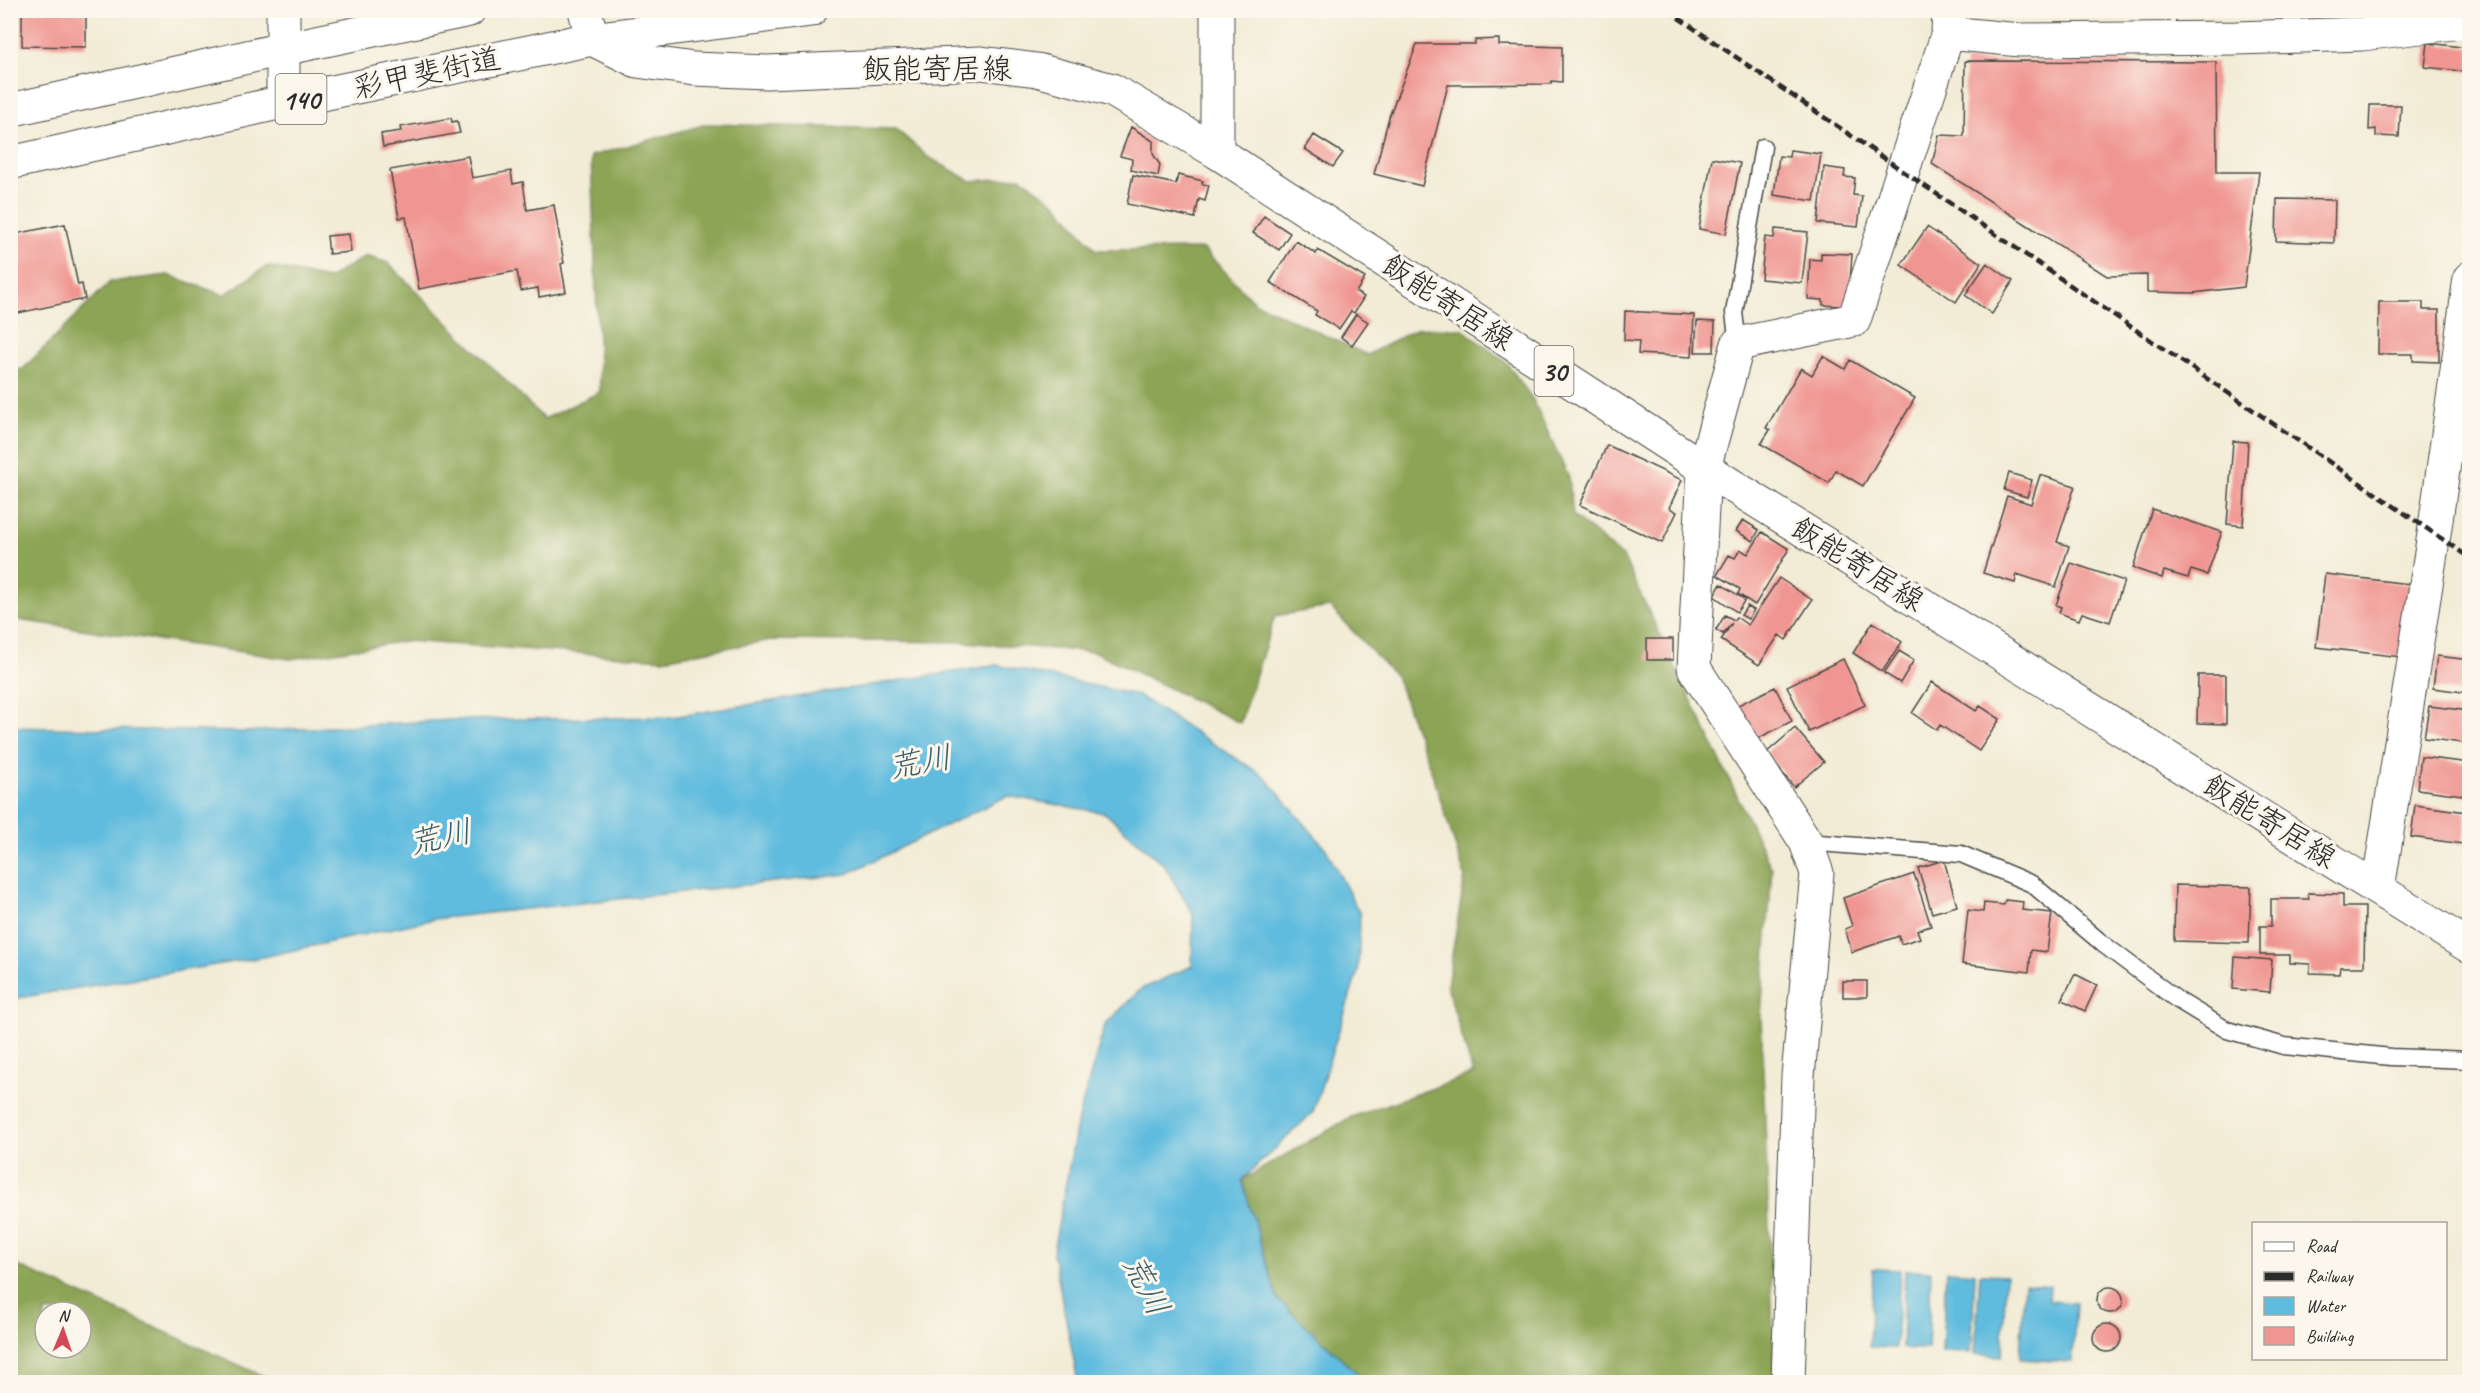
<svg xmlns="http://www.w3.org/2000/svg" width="2480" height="1393" font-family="Caveat,'Klee One',sans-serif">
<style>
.forest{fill:#8ca455;stroke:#5c6840;stroke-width:1.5;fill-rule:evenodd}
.water{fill:#60bcde;stroke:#467484;stroke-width:1.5}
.building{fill:#f09692}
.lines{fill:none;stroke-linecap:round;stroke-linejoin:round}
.lane-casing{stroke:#494845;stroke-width:19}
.street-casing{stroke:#494845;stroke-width:35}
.primary-casing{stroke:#494845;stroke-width:35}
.highway-casing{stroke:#494845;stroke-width:35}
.lane{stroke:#fff;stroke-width:16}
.street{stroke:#fff;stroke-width:33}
.primary{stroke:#fff;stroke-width:33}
.highway{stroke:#fff;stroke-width:33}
.rail{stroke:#2b2b2b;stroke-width:4.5;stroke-dasharray:9 4.5;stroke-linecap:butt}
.labels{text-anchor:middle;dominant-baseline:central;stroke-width:6;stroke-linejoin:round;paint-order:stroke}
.shield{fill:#fbf7ec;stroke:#696865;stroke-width:1.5}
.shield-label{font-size:28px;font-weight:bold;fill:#2b2b2b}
.street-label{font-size:30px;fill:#2b2b2b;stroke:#fbf7ec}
.water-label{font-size:32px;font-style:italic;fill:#3e5e6a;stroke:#fbf7ec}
</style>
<rect width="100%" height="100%" fill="#fbf7ec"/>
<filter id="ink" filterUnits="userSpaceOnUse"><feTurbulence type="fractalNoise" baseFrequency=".0167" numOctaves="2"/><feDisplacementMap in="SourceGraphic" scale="12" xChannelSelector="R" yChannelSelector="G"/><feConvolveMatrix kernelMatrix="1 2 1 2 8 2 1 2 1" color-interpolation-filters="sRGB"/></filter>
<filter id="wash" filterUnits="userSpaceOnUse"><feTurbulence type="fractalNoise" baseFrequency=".008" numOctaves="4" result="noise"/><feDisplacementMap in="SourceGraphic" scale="24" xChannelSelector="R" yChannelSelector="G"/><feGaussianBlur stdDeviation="1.35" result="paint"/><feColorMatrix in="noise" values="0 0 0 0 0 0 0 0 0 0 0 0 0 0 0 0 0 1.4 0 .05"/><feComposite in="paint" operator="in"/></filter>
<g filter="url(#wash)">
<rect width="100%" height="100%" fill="#f2ecd6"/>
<path class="forest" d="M707 124 896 129 928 157 971 181 1021 177 1057 204 1096 250 1203 249 1254 302 1367 355 1418 328 1462 329 1507 363 1533 400 1569 478 1573 516 1623 557 1772 869 1761 1016 1775 1382H1367L1277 1299 1242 1180 1351 1117 1473 1074 1447 986 1465 876 1432 773 1396 677 1330 607 1275 616 1240 723 1095 652 964 642 772 640 663 659 406 641 290 659 11 619V370L23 369 110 282 168 275 224 295 267 266 328 279 366 256 388 263 544 419 600 392 591 156Z
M11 1263 277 1382H11ZM45 1312H81V1348H45Z"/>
<path class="water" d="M997 665 1137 695 1264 776 1326 849 1360 914 1358 971 1313 1112 1242 1180 1277 1299 1367 1382H1078L1053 1252 1078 1119 1105 1025 1141 989 1192 966 1193 914 1164 865 1105 813 1007 796 847 874 434 919 263 957 11 999V727L243 732 451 720 672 717Z
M1873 1269 1900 1270 1896 1348 1869 1347Z
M1905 1270 1931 1271 1928 1349 1902 1348Z
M1946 1271 1975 1273 1971 1353 1942 1352Z
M1980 1274 2006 1275 2002 1356 1975 1354Z
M2024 1284 2050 1286 2049 1301 2076 1303 2072 1362 2020 1359Z"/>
<g id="blocks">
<path class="building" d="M22 10H86V47L22 46Z
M1499 39V45L1562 47V82L1551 81V84L1448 85 1422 186 1374 174 1389 117 1417 44H1475V40Z
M2428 43 2470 48V72L2425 67Z
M1965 61 2216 62 2217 172H2259L2244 287 2193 293 2147 292V275L2107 276 1932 164 1939 135 1964 136Z
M2370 105H2401L2399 137 2376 136V129L2369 130Z
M451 118 452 122 457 121 460 133 383 147 381 134 401 131 400 127Z
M1131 127 1153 141V154L1160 165 1158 176 1131 170 1132 159 1120 156Z
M1314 135 1343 153 1333 167 1305 149Z
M1790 150 1821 154 1814 201 1774 195 1779 156 1789 157Z
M468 156 472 178 511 171 513 184 523 182 527 210 554 205 564 263 561 264 566 292 539 297 538 288 521 291 517 271 419 289 406 217 399 218 390 170Z
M1712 158 1740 163 1726 234 1699 229Z
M1824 167 1845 170 1844 177 1855 178 1853 195 1862 196 1858 227 1818 223Z
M1133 175 1176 184 1178 175 1203 181 1202 184 1209 185 1205 201 1199 199 1195 218 1127 204Z
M2277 199 2335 200 2334 243 2276 241Z
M1264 216 1290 233 1279 250 1253 233Z
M65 224 78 285 82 284 85 299 13 314 14 320H10V235Z
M1927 227 1981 263 1956 302 1901 265Z
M1775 229 1808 232 1802 283 1761 279 1765 237 1774 238Z
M349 234 351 252 329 254 327 236Z
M1296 241 1316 254 1318 250 1365 278 1356 292 1364 297 1354 313 1351 311 1339 329 1315 315 1317 311 1270 282Z
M1821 253 1852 254 1849 300 1844 306 1823 305V300L1808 299 1810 259 1821 260Z
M1987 263 2013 281 1992 314 1965 295Z
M2379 302H2423V310H2439V362L2413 361V354H2378Z
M1625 311 1694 315 1692 357 1638 354 1639 341 1624 340Z
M1356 314 1368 322 1352 345 1341 337Z
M1697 321 1715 322 1714 352H1695Z
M1823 356 1845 369 1850 360 1915 398 1863 486 1836 470 1829 483 1761 444 1770 430 1766 428 1801 368 1812 375Z
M2233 441 2248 442 2243 526 2227 524Z
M1607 445 1682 480 1669 508 1677 512 1662 543 1580 505Z
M2009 473 2032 480 2027 497 2004 490Z
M2040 475 2075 486 2057 542 2069 546 2056 587 2017 574 2015 583 1983 573 2007 496 2031 504Z
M2152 509 2222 532 2207 575 2191 570 2188 578 2164 571 2162 578 2133 568Z
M1743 520 1759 530 1753 541 1736 531Z
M1762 532 1789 549 1755 605 1738 594 1740 589 1717 575 1729 555 1735 558 1740 549 1748 554Z
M2071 563 2124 581 2110 622 2082 613 2079 620 2059 613 2061 607 2056 605Z
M2325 574 2409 584 2401 657 2316 647Z
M1779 578 1812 600 1786 640 1779 635 1759 665 1721 640 1732 623 1723 634 1716 630 1725 615 1734 620 1736 617 1748 625Z
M1721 584 1745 600 1737 612 1714 596Z
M1747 606 1754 610 1748 619 1741 615Z
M1873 622 1902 642 1882 672 1853 653Z
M1647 639H1673V660H1647Z
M1899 651 1914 660 1900 683 1884 673Z
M2437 656 2470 660V693L2433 688Z
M1843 659 1865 705 1809 732 1787 686Z
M2198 675H2226V724L2197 723Z
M1932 682 1976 711 1980 706 2000 719 1979 751 1940 725 1937 730 1912 713Z
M1775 687 1792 721 1753 741 1736 706Z
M2429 706 2470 711V744L2424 738Z
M1795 728 1824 762 1794 787 1766 753Z
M2421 757 2470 763V796L2417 789Z
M2415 805 2467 812 2463 844 2411 837Z
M1944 860 1957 906 1932 913 1918 868Z
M1914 874 1931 926 1917 930 1920 938 1901 944 1899 936 1852 952 1845 929 1852 926 1843 898Z
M2175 885 2251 887 2249 943 2174 941Z
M2308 893 2343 894V907H2365L2364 967H2340L2339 974 2310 973V964L2290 963V955H2260V926H2271V899H2309Z
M2005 900 2023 902 2022 910 2052 913 2047 952 2031 950 2029 972 1962 964 1968 910 1983 912 1984 903 2004 905Z
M2235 957 2272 960 2270 992 2233 989Z
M2075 974 2097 985 2085 1011 2062 1000Z
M1843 981H1867V997H1843Z
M2097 1300a13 13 0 1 1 26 0a13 13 0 1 1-26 0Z
M2093 1338a14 14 0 1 1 28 0a14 14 0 1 1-28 0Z"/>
</g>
</g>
<g filter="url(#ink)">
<use href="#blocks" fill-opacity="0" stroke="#494845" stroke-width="1.5"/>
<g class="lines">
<defs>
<path id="lane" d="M1738 344 1734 313 1763 147
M1806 842 1961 854 2032 884 2103 944 2176 999 2227 1030 2284 1046 2391 1057 2470 1060"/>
<path id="street" d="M1217 10V152
M1948 33 2020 40 2236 38 2362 34 2470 21
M283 102V10
M2378 889 2434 534 2470 278
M1788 1382 1798 1076 1817 873 1806 842 1694 668 1704 468 1738 344 1854 320 1948 33 1949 10"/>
<path id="primary" d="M585 10 592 39 637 61 694 69 767 72 981 63 1037 70 1112 90 1217 152 1704 468 2470 947"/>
<path id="highway" d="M10 110 283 49 469 10
M10 163 283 102 592 39 811 10"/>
</defs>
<use href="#lane" class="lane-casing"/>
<use href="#street" class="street-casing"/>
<use href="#primary" class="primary-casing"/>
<use href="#highway" class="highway-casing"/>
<use href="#lane" class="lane"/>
<use href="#street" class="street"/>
<use href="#primary" class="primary"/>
<use href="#highway" class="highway"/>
<path class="rail" d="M1667 10 2470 558"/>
</g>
</g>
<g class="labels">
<g class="shield">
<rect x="275.5" y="74" width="51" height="50" rx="4.5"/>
<rect x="1534.5" y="346" width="39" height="50" rx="4.5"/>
</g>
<g class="shield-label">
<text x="301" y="99">140</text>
<text x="1554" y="371">30</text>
</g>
<g class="street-label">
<text x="937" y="69">飯能寄居線</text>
<text transform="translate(427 73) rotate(-12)">彩甲斐街道</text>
<text transform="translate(1448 302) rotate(33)">飯能寄居線</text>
<text transform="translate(1858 564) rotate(32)">飯能寄居線</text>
<text transform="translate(2270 821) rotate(32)">飯能寄居線</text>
</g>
<g class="water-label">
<text transform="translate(920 762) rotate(-10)">荒川</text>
<text transform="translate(440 837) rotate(-12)">荒川</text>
<text transform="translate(1146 1285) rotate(63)">荒川</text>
</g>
</g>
<rect width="2480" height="1393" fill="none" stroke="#fbf7ec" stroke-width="36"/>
<rect x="2252" y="1222" width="195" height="138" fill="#fbf7ec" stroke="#a8a59f" stroke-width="1.5"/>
<rect x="2264" y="1242" width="30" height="9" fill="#ffffff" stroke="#a8a59f" stroke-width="1.5"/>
<text x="2306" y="1252" font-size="18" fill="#2b2b2b">Road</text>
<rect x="2264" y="1272" width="30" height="9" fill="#2b2b2b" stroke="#a8a59f" stroke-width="1.5"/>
<text x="2306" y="1282" font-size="18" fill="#2b2b2b">Railway</text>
<rect x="2264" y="1297" width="30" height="18" fill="#60bcde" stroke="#a8a59f" stroke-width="1.5"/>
<text x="2306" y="1312" font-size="18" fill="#2b2b2b">Water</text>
<rect x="2264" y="1327" width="30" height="18" fill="#f09692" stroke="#a8a59f" stroke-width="1.5"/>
<text x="2306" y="1342" font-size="18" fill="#2b2b2b">Building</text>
<g transform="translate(63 1330) rotate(2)"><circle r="28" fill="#fbf7ec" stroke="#a8a59f" stroke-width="1.5"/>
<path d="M0-4.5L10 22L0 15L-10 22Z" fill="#d1495b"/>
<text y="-9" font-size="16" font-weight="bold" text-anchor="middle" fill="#2b2b2b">N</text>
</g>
</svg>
